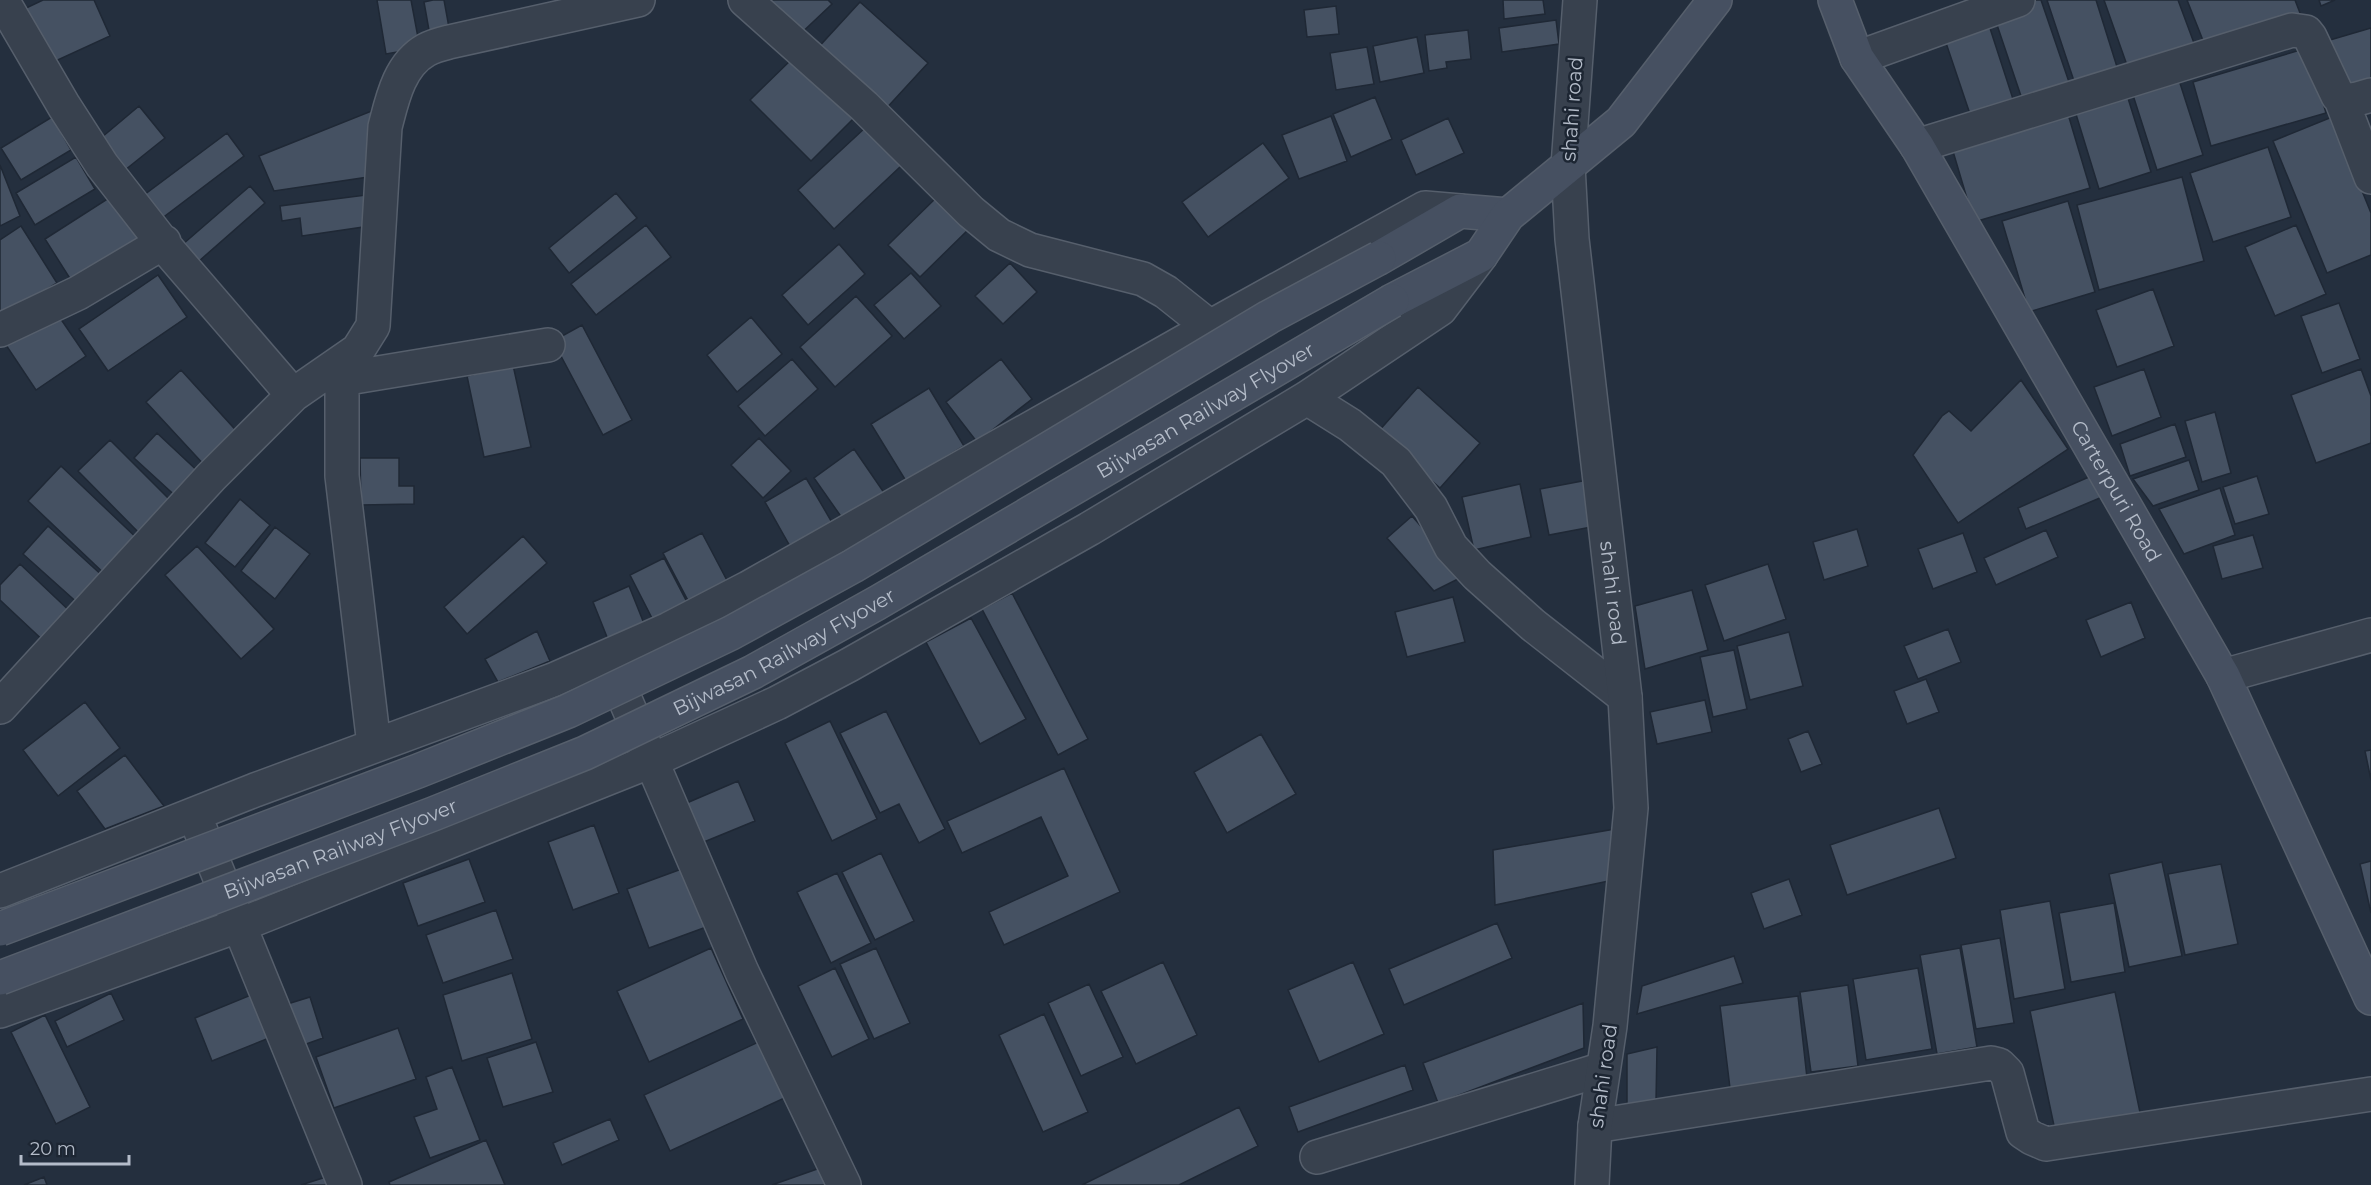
<svg xmlns="http://www.w3.org/2000/svg" width="2371" height="1185" font-family="Montserrat,sans-serif">
<style>
.building{fill:#455162;stroke:#1f2835;stroke-width:1.5}
.lines{fill:none;stroke-linecap:round;stroke-linejoin:round}
.minor-casing{stroke:#565f6c;stroke-width:36}
.tertiary-casing{stroke:#565f6c;stroke-width:36}
.secondary-casing{stroke:#565f6c;stroke-width:36}
.minor{stroke:#38414e;stroke-width:33}
.tertiary{stroke:#38414e;stroke-width:33}
.secondary{stroke:#465061;stroke-width:33}
.secondary-bridge-casing{stroke:#565f6c;stroke-width:36;stroke-linecap:butt}
.secondary-bridge{stroke:#465061;stroke-width:33}
.labels{text-anchor:middle;dominant-baseline:central;stroke-width:5;stroke-linejoin:round;paint-order:stroke}
.street-label{font-size:20px;fill:#b4bcc9;stroke:#1d2633}
</style>
<rect width="100%" height="100%" fill="#242f3e"/>
<path class="building" d="M43 0H94L110 36 49 64 24 9Z
M377 0H411L420 48 386 54Z
M433 0H444L450 33 430 36 424 2Z
M757 0H828L832 4 795 39Z
M1503 0H1543L1545 14 1504 19Z
M2021 0H2041L2069 82 2022 99 1992 10Z
M2047 0H2096L2118 70 2075 84Z
M2104 0H2178L2194 43 2128 68Z
M2187 0H2295L2300 13 2206 48Z
M2319 0H2335L2321 6Z
M860 2 928 63 882 113 815 51Z
M1336 6 1339 34 1307 37 1304 10Z
M1986 16 2013 99 1970 114 1942 31Z
M1556 20 1559 44 1502 52 1499 28Z
M2371 28V89L2346 96 2330 40Z
M1468 30 1471 59 1446 62 1447 68 1429 71 1425 35Z
M1417 37 1424 73 1380 82 1373 46Z
M1367 47 1374 84 1336 90 1330 53Z
M2307 48 2326 113 2211 146 2193 82Z
M795 56 855 117 811 161 750 100Z
M2178 77 2203 155 2157 170 2132 92Z
M2127 95 2151 172 2099 189 2075 111Z
M1375 97 1392 139 1351 157 1333 114Z
M139 106 165 138 120 174 95 143Z
M374 110 375 176 274 191 259 156Z
M2068 114 2090 188 1974 222 1952 148Z
M1331 116 1347 161 1299 179 1282 135Z
M52 117 71 150 21 180 1 148Z
M2332 117 2371 213V255L2327 273 2273 141Z
M1448 118 1464 153 1416 175 1401 140Z
M866 127 901 166 834 229 798 190Z
M227 133 244 156 157 222 140 198Z
M1263 143 1289 178 1208 237 1182 202Z
M2268 147 2291 217 2213 242 2190 173Z
M76 157 95 189 35 225 16 193Z
M0 165 20 216 0 226Z
M2182 177 2204 261 2099 290 2077 205Z
M250 186 265 203 190 269 175 251Z
M616 193 637 218 569 273 549 248Z
M941 193 973 225 920 277 888 245Z
M366 195 370 226 302 236 300 218 282 221 280 206Z
M112 196 143 244 76 288 45 239Z
M2068 201 2095 292 2029 312 2002 221Z
M646 225 671 257 596 315 571 284Z
M2296 225 2326 294 2275 316 2245 247Z
M21 226 57 283 0 319V240Z
M839 244 865 274 808 325 782 295Z
M1010 263 1037 292 1003 324 975 296Z
M911 273 941 306 904 339 874 305Z
M158 275 187 317 108 371 79 329Z
M2153 289 2174 346 2117 367 2096 310Z
M856 296 892 336 835 387 800 347Z
M2339 303 2360 359 2322 373 2301 316Z
M54 309 86 356 36 390 4 342Z
M751 317 782 354 737 392 707 355Z
M582 325 632 420 603 435 553 341Z
M792 359 818 389 765 436 738 406Z
M1001 359 1032 399 977 442 946 402Z
M513 365 531 447 484 457 467 376Z
M2144 369 2161 417 2112 436 2094 387Z
M2361 369 2371 396V443L2316 463 2291 395Z
M181 370 242 437 207 468 146 402Z
M2021 380 2068 449 1958 523 1913 455 1942 416 1949 411 1971 431Z
M1418 387 1480 443 1440 488 1377 433Z
M929 388 964 446 906 481 871 424Z
M2215 412 2231 473 2202 482 2185 421Z
M2175 424 2186 457 2130 476 2120 444Z
M157 433 204 477 181 501 134 458Z
M759 438 791 471 763 498 731 465Z
M110 440 177 507 145 539 78 471Z
M854 449 887 497 847 525 814 478Z
M360 458H399V486H414V504L361 505Z
M2189 460 2199 490 2153 506 2133 479Z
M61 466 143 544 110 579 28 501Z
M2098 473 2107 495 2026 529 2018 508Z
M2257 476 2269 514 2235 524 2223 487Z
M806 478 837 531 795 555 765 502Z
M1593 479 1602 525 1549 535 1540 489Z
M1520 484 1531 537 1474 550 1462 497Z
M2220 488 2235 535 2184 554 2159 509Z
M240 499 270 525 235 567 205 543Z
M1412 516 1464 576 1434 591 1387 538Z
M48 526 106 579 81 606 23 554Z
M275 527 310 554 275 599 241 571Z
M1857 529 1868 566 1824 580 1813 542Z
M2046 530 2058 557 1996 585 1984 558Z
M702 533 731 588 692 608 663 553Z
M1963 533 1977 572 1933 589 1918 549Z
M2253 535 2263 568 2222 579 2213 546Z
M523 536 547 563 467 634 444 607Z
M197 546 274 629 241 659 165 575Z
M664 558 689 606 655 624 630 575Z
M20 564 76 617 49 646 0 600V585Z
M1768 564 1786 619 1724 641 1705 585Z
M629 586 645 626 609 642 593 602Z
M1692 590 1708 650 1645 669 1635 606Z
M1012 593 1088 739 1058 755 982 609Z
M1453 597 1465 642 1407 657 1395 612Z
M2131 602 2145 638 2101 657 2086 620Z
M971 618 1026 719 980 744 926 642Z
M1948 629 1961 662 1918 679 1904 646Z
M537 631 550 661 498 682 485 659Z
M1789 632 1803 686 1750 700 1737 646Z
M1734 650 1747 709 1713 717 1700 657Z
M1926 679 1939 712 1907 724 1894 691Z
M1705 700 1712 732 1657 744 1650 712Z
M85 702 120 748 58 796 23 750Z
M886 711 945 829 919 843 899 804 880 813 840 733Z
M830 721 877 819 832 841 785 743Z
M1808 731 1822 764 1801 772 1788 739Z
M1261 734 1296 794 1227 833 1194 772Z
M2371 750V780L2365 751Z
M125 755 164 806 105 829 77 791Z
M1064 768 1120 892 1004 945 989 912 1068 876 1041 817 962 853 947 821Z
M738 781 755 821 699 844 682 805Z
M1939 808 1956 858 1847 895 1830 845Z
M594 825 619 893 573 910 548 842Z
M1621 828 1623 878 1495 905 1493 850Z
M881 853 914 921 875 940 842 872Z
M469 859 485 902 418 926 403 883Z
M2371 861V913L2360 864Z
M2162 862 2182 956 2129 967 2109 874Z
M2221 864 2238 944 2185 955 2168 874Z
M687 867 709 926 649 948 627 889Z
M837 873 871 943 831 963 797 892Z
M1789 879 1802 915 1764 929 1751 893Z
M2050 901 2065 989 2014 999 2000 910Z
M2114 903 2125 972 2071 982 2059 913Z
M496 910 513 959 443 983 426 935Z
M1497 923 1512 958 1404 1005 1389 969Z
M2000 938 2014 1023 1976 1029 1961 945Z
M711 948 743 1019 649 1062 617 991Z
M876 948 910 1023 874 1039 840 964Z
M1960 948 1977 1047 1937 1054 1920 955Z
M1734 956 1743 983 1637 1014 1642 986Z
M1163 962 1197 1035 1136 1064 1101 991Z
M1353 962 1384 1034 1319 1062 1288 990Z
M835 968 869 1039 832 1057 798 986Z
M1918 968 1932 1049 1866 1060 1853 979Z
M512 973 532 1039 462 1061 443 995Z
M1089 984 1123 1057 1081 1076 1048 1003Z
M1848 985 1858 1066 1811 1072 1800 992Z
M2115 992 2142 1122 2057 1140 2030 1011Z
M111 993 124 1020 67 1047 55 1021Z
M256 993 274 1036 212 1061 195 1018Z
M1798 996 1807 1078 1730 1088 1720 1006Z
M310 997 323 1038 295 1048 281 1006Z
M1583 1003 1584 1048 1438 1103 1423 1063Z
M1044 1014 1088 1112 1043 1132 999 1035Z
M45 1015 90 1107 56 1124 11 1032Z
M398 1028 416 1079 334 1108 316 1057Z
M765 1039 791 1095 670 1151 644 1095Z
M536 1042 553 1092 503 1107 487 1058Z
M1657 1047 1656 1101 1627 1104V1054Z
M1405 1065 1413 1090 1298 1132 1289 1107Z
M452 1067 480 1140 430 1158 414 1117 437 1109 426 1077Z
M1239 1107 1258 1146 1179 1185H1082Z
M610 1119 619 1140 562 1165 553 1143Z
M486 1140 505 1185H390L389 1182Z
M820 1168 826 1185H772Z
M44 1177 47 1185H24Z
M326 1177 329 1185H301Z"/>
<g class="lines">
<defs>
<path id="minor" d="M2 0 64 106 102 165 169 251 293 395
M745 0 864 106 971 212 999 235 1030 250 1143 279 1166 292 1210 327
M1857 58 2018 0
M2341 99 2371 177
M1917 146 2292 30 2306 32 2310 37 2338 96C2348 104 2359 98 2371 95
M0 330 78 293 164 242
M339 364 342 379V476L374 745
M342 379 548 345
M1307 398 1350 425 1396 462 1431 508 1451 547 1477 575 1533 625 1625 697
M609 662 742 972 844 1185
M2223 676 2371 635
M0 707 211 477 293 395 358 350 373 326 385 127C392 100 399 65 426 50 433 46 441 44 449 42L638 0
M198 824 345 1185
M0 891 255 790 553 680 669 629 748 588 1210 327 1425 208 1460 211
M0 1011 240 925 651 761 777 703 849 665 1089 529 1307 398 1440 309 1481 255
M1595 1126 1991 1063 1999 1065 2007 1073 2023 1132 2032 1138 2046 1144 2371 1094
M1317 1157 1603 1069"/>
<g id="tertiary">
<path id="s1" d="M1580 0 1568 166 1572 239 1625 697 1631 808 1610 1026 1595 1126 1592 1185"/>
</g>
<g id="secondary">
<path id="s2" d="M1835 0 1857 58 1917 146 2223 676 2371 998"/>
<path d="M1379 258 1460 211 1508 215"/>
<path d="M1392 301 1481 255 1508 215 1621 122 1715 0"/>
</g>
</defs>
<use href="#minor" class="minor-casing"/>
<use href="#tertiary" class="tertiary-casing"/>
<use href="#secondary" class="secondary-casing"/>
<use href="#minor" class="minor"/>
<use href="#tertiary" class="tertiary"/>
<use href="#secondary" class="secondary"/>
<defs>
<g id="secondary-bridge">
<path d="M0 929 418 771 568 711 731 633 853 566 1269 317 1379 258"/>
<path id="s3" d="M0 978 433 814 585 753 753 672 877 603 1392 301"/>
</g>
</defs>
<use href="#secondary-bridge" class="secondary-bridge-casing"/>
<use href="#secondary-bridge" class="secondary-bridge"/>
</g>
<g class="labels">
<g class="street-label">
<text transform="translate(1572 109) rotate(-86)">shahi road</text>
<text stroke="none"><textPath href="#s3" startOffset="1336">Bijwasan Railway Flyover</textPath></text>
<text stroke="none"><textPath href="#s2" startOffset="567">Carterpuri Road</textPath></text>
<text stroke="none"><textPath href="#s1" startOffset="596">shahi road</textPath></text>
<text stroke="none"><textPath href="#s3" startOffset="850">Bijwasan Railway Flyover</textPath></text>
<text stroke="none"><textPath href="#s3" startOffset="364">Bijwasan Railway Flyover</textPath></text>
<text transform="translate(1603 1076) rotate(-82)">shahi road</text>
</g>
</g>
<path d="M21 1155v9h108v-9" fill="none" stroke="#b4bcc9" stroke-width="3"/>
<text x="30" y="1155" font-size="18" fill="#b4bcc9" stroke="#1d2633" stroke-width="4.5" paint-order="stroke">20 m</text>
</svg>
